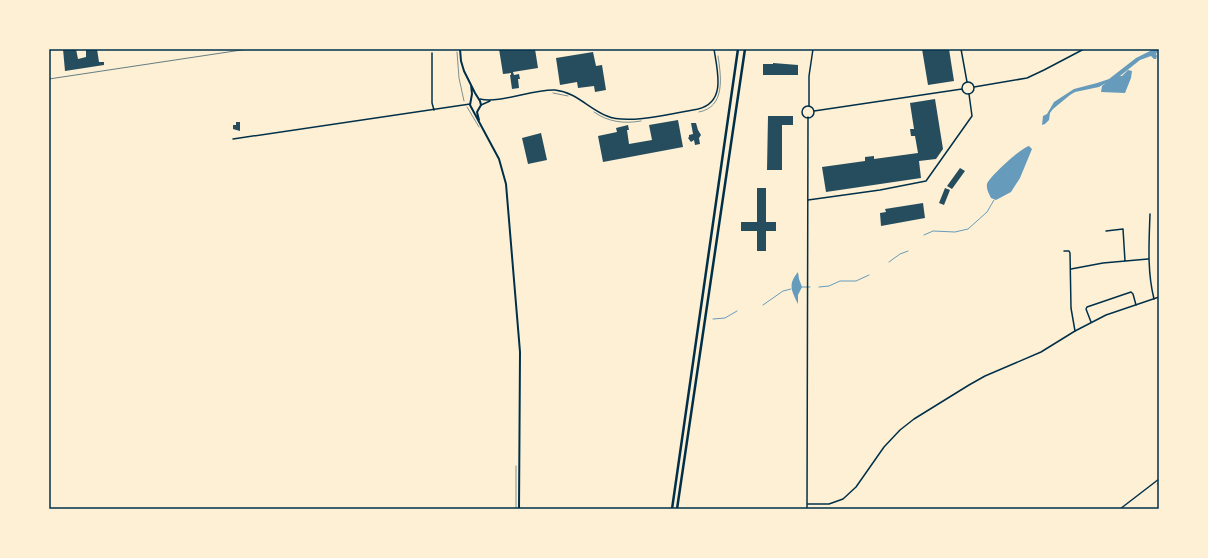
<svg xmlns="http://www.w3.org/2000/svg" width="1208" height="558" font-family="Manrope,sans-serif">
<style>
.water{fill:#669bbc}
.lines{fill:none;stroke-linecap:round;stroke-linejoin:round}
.stream{stroke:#669bbc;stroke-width:1}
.building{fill:#264d5e}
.path{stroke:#003049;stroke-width:0.5}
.minor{stroke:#003049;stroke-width:1.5}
.tertiary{stroke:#003049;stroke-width:1.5}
.secondary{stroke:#003049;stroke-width:2}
.motorway{stroke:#003049;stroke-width:2.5}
.rail{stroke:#657d81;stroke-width:1}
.neatline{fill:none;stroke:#003049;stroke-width:1.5}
</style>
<rect width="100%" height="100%" fill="#fdf0d5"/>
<path class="water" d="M1154 49H1159L1156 54 1157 56 1156 59H1154L1151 56 1140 60 1120 76H1122L1128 70 1132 71 1131 78 1125 93 1101 92 1102 86 1106 83 1099 87 1075 92 1070 95 1053 109 1050 113 1049 120 1045 124 1042 125 1043 116 1047 114 1054 102 1074 89 1097 83 1109 79 1136 58Z
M1029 146 1032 149 1020 178 1011 192 996 200 991 198C989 194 986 189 987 184 990 176 1021 148 1029 146Z
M798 272 799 279 802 287 798 295V304C791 290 788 284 798 272Z"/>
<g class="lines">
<path class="stream" d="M924 235 933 231 955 232 968 229 987 212 994 200
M889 262 900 254 908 251
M802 287H810
M819 287 829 286 840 281H856L869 275
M763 305 783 291 791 289
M713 319 725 318 737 311"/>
</g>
<path class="building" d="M63 49H76L78 59 86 57V50L97 49 99 62H104V65L65 71Z
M499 49H535L538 68 513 72 514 75 519 74 520 79H518L519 88 512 89 510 75H511V73L503 74Z
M922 49H949L954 81 928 85Z
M593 52 596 66 602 65 606 90 595 92 594 86 578 88 577 82 560 85 556 58Z
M773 63 798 65V75H763V64H773Z
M935 99 943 149 936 159 919 161 921 178 826 192 822 167 865 161V157L874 156V159L918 153 915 136H911L910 129H914L910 103Z
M768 116H793V125H782V170H767Z
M678 120 683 147 603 162 598 136 617 132 616 128 628 125 629 130H627L629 144 652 140 649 125Z
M236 122H240V131L233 129V125H236Z
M691 123H696L698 130 701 135 699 138 700 144 695 145 694 140 691 142 688 138 689 137V135L693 134Z
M541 133 547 160 528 164 522 138Z
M960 168 965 171 952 189 947 186Z
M757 188H766V222H776V231H766V251H757V231H741V222H757Z
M945 188 950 190 944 205 939 203Z
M923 203 925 218 881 226 880 213 886 212 885 209Z"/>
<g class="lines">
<path class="path" d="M457 52 459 78 464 101
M553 93 568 96
M467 107 479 127
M594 112C608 122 624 124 641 121
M699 112C726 107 721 76 718 56
M1157 484 1159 483
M516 509V466"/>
<path class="minor" d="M961 49 967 82
M432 53V103L434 110
M480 99C499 104 533 89 555 90 576 92 589 109 607 116 627 125 675 113 698 109 727 102 717 70 714 49
M481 105 490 101
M809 106V76L813 49
M233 139 470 104
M808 200 880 190 926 181 972 116 969 94
M1150 214C1149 243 1147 271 1154 299
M1106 231 1123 229 1125 261
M1064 251H1069L1070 253 1071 308 1075 331
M1071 269 1103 263 1148 259
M1091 322 1086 309 1087 307 1131 292 1133 294 1136 305"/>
<path class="tertiary" d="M962 88a6 6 0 1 1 12 0a6 6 0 1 1-12 0Z
M974 87 1027 78 1044 70 1084 49
M802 112a6 6 0 1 1 12 0a6 6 0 1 1-12 0Z
M814 111 962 89
M807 504H829L843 499 856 487 884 447 900 430 914 419 969 385 985 376 1041 352 1075 331 1106 315 1159 297
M807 509 808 117
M1120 509 1159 479"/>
<path class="secondary" d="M460 49 461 61 464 71 475 93 480 101 481 105 477 112 479 120
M471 85 472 94 470 105 499 159 506 184 520 352 519 509"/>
<path class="motorway" d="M672 509 738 49
M677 509 745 49"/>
<path class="rail" d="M49 79 248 49"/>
</g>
<rect width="1208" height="558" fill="none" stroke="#fdf0d5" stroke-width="100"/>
<rect x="50" y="50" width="1108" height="458" class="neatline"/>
</svg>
